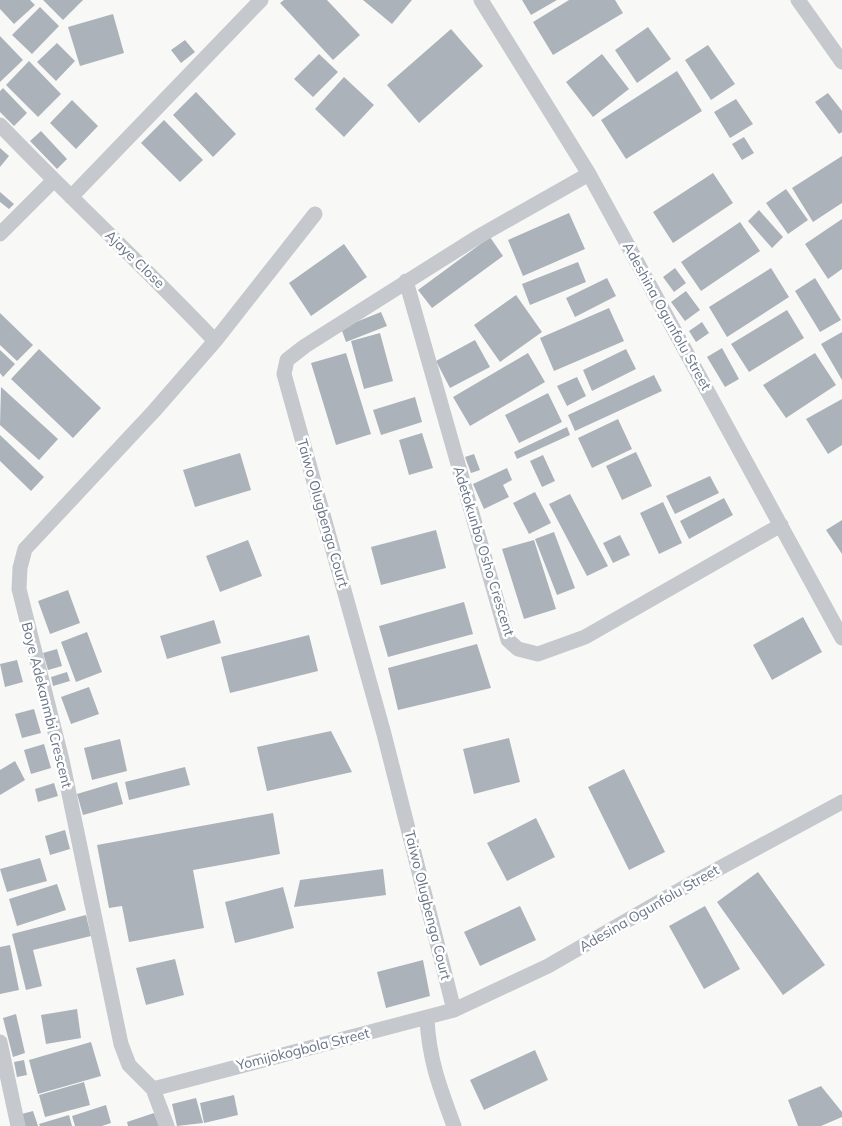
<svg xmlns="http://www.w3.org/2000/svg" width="842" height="1126" font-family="Mulish,sans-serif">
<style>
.building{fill:#abb2b9}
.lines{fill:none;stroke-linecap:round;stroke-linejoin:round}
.street{stroke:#c5c8cc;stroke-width:15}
.labels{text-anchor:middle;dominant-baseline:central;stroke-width:5;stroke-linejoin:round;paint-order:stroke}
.street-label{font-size:14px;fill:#687587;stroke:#fff}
</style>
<rect width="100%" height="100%" fill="#f8f9f6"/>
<path class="building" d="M0 0H30L35 5 14 24 0 9Z
M43 0H83L63 20Z
M284 0H327L360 35 333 60 280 3Z
M363 0H412L392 24Z
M522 0H557L531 15Z
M569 0H615L623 13 553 55 533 22Z
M40 7 59 26 32 54 12 35Z
M113 14 124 53 80 66 68 27Z
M648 27 671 59 637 83 615 50Z
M451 29 483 66 419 123 387 85Z
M0 36 23 60 0 82Z
M185 40 195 52 181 63 171 50Z
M57 43 75 61 56 81 37 62Z
M708 45 735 84 711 100 685 60Z
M319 54 338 72 313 97 294 79Z
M602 54 629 89 593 117 566 82Z
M29 61 61 94 38 117 6 85Z
M677 71 702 111 626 159 601 120Z
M344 77 374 105 344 137 315 109Z
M3 88 27 113 14 126 0 112V91Z
M196 92 236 134 213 157 173 115Z
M828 93 842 111V132L839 134 815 102Z
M736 99 753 124 730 138 714 112Z
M72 100 98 126 76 149 50 123Z
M164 120 203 160 180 182 141 143Z
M41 131 67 159 57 169 30 141Z
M744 137 754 153 742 160 732 144Z
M0 148 9 156 0 167Z
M842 156V203L813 222 792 188Z
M713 173 733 203 673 243 653 212Z
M786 189 808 220 788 234 766 203Z
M0 192 14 204 9 209 0 202Z
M759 210 783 237 772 248 748 221Z
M569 213 585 249 523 276 508 240Z
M842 219V269L828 279 805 244Z
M740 222 760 251 701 291 681 262Z
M490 237 503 256 432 308 418 290Z
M344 244 367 277 311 316 289 283Z
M578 262 586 282 530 305 522 284Z
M675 268 686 283 674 292 663 277Z
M771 268 789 297 727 337 709 307Z
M607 278 616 296 575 317 566 298Z
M815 278 841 320 820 332 795 291Z
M686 291 700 310 685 321 671 302Z
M516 295 542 332 500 362 474 325Z
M609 308 624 341 554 371 540 338Z
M787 310 804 338 749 372 731 344Z
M381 312 387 326 346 342 341 328Z
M0 313 33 345 17 361 0 345Z
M702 322 709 333 696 342 689 331Z
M842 332V380L821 344Z
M380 333 393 381 364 389 351 341Z
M475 340 490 367 450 388 436 361Z
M722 348 739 379 725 387 707 357Z
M39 349 101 408 73 438 11 379Z
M626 349 636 369 592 391 583 370Z
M0 350 15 364 3 377 0 373Z
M346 353 371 434 336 445 311 363Z
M528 353 545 382 470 426 453 397Z
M815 353 836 385 786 418 763 385Z
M654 375 662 391 575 431 568 415Z
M577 377 586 396 567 406 557 386Z
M1 387 58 439 39 460 0 425Z
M548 393 562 422 519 443 505 415Z
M415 397 422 422 381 435 373 410Z
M842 399V445L828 454 806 419Z
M618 419 632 449 592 468 578 438Z
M567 427 570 435 517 459 514 452Z
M422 433 433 468 409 475 399 440Z
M0 435 44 477 31 491 0 461Z
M636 452 652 486 622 500 606 466Z
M240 453 251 490 195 507 183 470Z
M474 454 480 470 471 473 465 457Z
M543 455 555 481 542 487 530 461Z
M507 468 512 480 503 485 509 497 484 509 473 484Z
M710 476 719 493 675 514 666 496Z
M535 492 551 523 529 534 513 503Z
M570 494 608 566 587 576 549 504Z
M724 498 733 515 689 539 680 521Z
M663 502 682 543 659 554 640 513Z
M842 520V554L826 530Z
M436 530 446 568 381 585 371 547Z
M554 532 575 588 557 595 535 539Z
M620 535 630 555 613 563 603 543Z
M248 540 262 576 220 592 206 556Z
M534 540 556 609 524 619 502 549Z
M68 590 80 623 50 634 38 601Z
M464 602 473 634 388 657 379 626Z
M803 617 822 652 772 680 753 645Z
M214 620 221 643 167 659 160 636Z
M87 632 102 672 76 682 61 642Z
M309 635 318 671 230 693 221 657Z
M477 644 491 688 398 710 388 668Z
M57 649 62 666 48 670 43 653Z
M17 660 23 682 5 687 0 664Z
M67 672 70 681 53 686 51 677Z
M89 687 99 714 71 724 61 697Z
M34 709 41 733 22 738 15 714Z
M331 731 352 772 267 791 257 747Z
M509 738 520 782 474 794 463 749Z
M120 739 127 771 92 780 84 748Z
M44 744 51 768 31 774 24 750Z
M15 761 25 780 0 795V770Z
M185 767 190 785 129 800 125 782Z
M624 769 665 852 629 870 588 787Z
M117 782 123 804 83 815 77 794Z
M54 783 58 796 38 802 35 789Z
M273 813 280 854 193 870 204 928 129 942 122 906 109 908 97 845Z
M536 818 555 857 507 881 487 843Z
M65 830 70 849 50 855 45 836Z
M40 858 47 881 7 892 0 869Z
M383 869 386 895 294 907 300 880Z
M758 872 825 965 783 995 717 902Z
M57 884 66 910 17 926 9 899Z
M283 887 294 928 235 943 225 902Z
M520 906 536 940 480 966 464 932Z
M705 906 740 969 704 989 669 926Z
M86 915 91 936 33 950 42 986 26 990 12 934Z
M10 945 19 990 0 994V947Z
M175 959 184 995 146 1005 136 968Z
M423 960 430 996 386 1008 377 972Z
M77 1009 81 1038 46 1044 41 1015Z
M16 1014 25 1053 13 1057 3 1018Z
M91 1042 101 1076 38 1094 29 1060Z
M535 1050 548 1080 484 1110 470 1080Z
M24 1060 27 1075 17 1077 14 1062Z
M84 1082 90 1105 45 1117 39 1095Z
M821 1086 842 1112V1117L821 1126H798L788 1100Z
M234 1095 238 1115 204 1123 200 1103Z
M196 1098 203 1123 177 1126 172 1104Z
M106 1105 111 1123 102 1126H75L72 1116Z
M33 1111 38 1126H21L18 1115Z
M154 1113 159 1126H128L127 1122Z
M69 1115 72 1126H40L39 1124Z"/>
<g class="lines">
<path class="street" d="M481 0 589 174 842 638
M798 0 842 62
M0 125C70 198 145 267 215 341
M71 197 261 0
M0 234 53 181
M406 281 508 640 518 649 538 654 585 637 781 525
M454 1010 384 734 284 374 287 360 305 346 476 238 589 174
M427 1019C429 1060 440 1088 454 1126
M0 1042 18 1126
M153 1089 454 1010 548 966 692 883 842 802
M167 1126 153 1089 129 1065 121 1044 62 760 19 589 20 568 25 549 154 411 215 341 315 214"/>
</g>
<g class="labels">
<g class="street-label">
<text transform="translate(135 259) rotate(44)">Ajaye Close</text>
<text transform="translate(667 316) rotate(61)">Adeshina Ogunfolu Street</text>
<text transform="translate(323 513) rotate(74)">Taiwo Olugbenga Court</text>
<text transform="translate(484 551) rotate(73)">Adetokunbo Osho Crescent</text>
<text transform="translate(47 705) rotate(76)">Boye Adekanmbi Crescent</text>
<text transform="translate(428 905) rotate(76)">Taiwo Olugbenga Court</text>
<text transform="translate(649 908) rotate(-30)">Adesina Ogunfolu Street</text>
<text transform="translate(303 1049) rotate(-14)">Yomijokogbola Street</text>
</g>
</g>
</svg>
